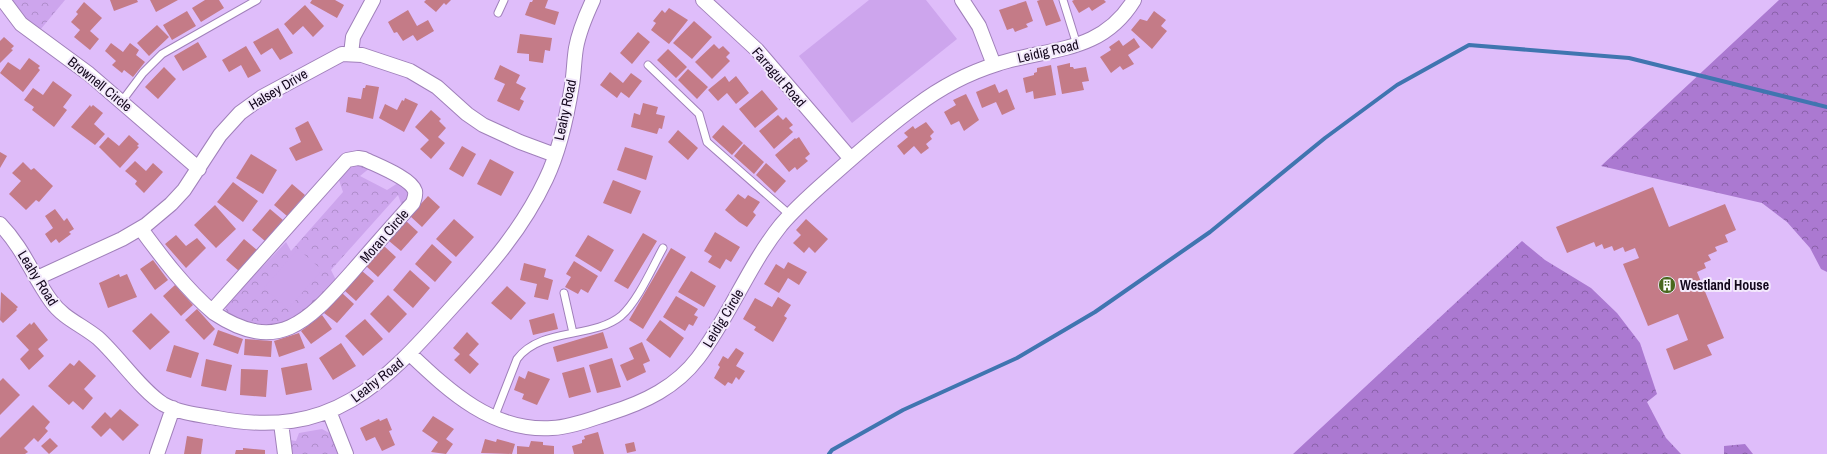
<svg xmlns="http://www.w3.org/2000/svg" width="1827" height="454" font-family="'Archivo Narrow',sans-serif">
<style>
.forest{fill:url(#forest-crowns)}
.park{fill:url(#park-crowns)}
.garden{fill:#cda5ed}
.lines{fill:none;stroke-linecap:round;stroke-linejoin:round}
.stream{stroke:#4075b0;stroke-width:4}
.building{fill:#c47b87}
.lane-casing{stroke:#a080ba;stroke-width:9}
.street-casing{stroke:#a080ba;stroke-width:16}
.lane{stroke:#fff;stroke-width:7}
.street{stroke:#fff;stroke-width:14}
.labels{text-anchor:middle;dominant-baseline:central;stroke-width:4;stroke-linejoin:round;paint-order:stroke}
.street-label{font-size:14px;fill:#13071c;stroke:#f3e9fc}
.poi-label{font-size:14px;font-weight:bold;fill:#13071c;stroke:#f3e9fc;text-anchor:start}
</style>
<defs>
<pattern id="forest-crowns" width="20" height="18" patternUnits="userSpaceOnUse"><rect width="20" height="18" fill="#ab79d1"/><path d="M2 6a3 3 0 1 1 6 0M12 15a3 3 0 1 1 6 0" fill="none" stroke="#8a61a9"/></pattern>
<pattern id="park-crowns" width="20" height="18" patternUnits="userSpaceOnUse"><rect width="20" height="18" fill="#cda5ed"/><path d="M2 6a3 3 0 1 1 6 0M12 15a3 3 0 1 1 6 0" fill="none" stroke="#af8dcb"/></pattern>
</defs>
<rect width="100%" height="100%" fill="#dfbdfa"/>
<path class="forest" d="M1779 0H1827V272L1821 269 1810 248 1787 222 1762 203 1601 166Z
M1522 241 1545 260 1591 288 1617 313 1640 343 1657 394 1647 402 1666 438 1681 454H1293Z
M1745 444 1753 454H1724V446Z"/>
<path class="park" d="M3 0H65L35 36Z
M358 165 371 167 360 176 387 190 398 183C405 186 407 190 408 198L402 206 398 195 331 270 336 280C327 290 319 301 309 310 285 330 251 328 226 311L225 306 286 242 291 251 343 192 338 177 350 166Z
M322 429 331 434 340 454H292L290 440 296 441 299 433Z"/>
<path class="garden" d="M869 0H926L957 39 852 123 799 56Z
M298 249 322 270 288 309 264 288Z"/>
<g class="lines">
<path class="stream" d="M829 454 832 450 903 410 1017 358 1095 312 1210 232 1325 138 1397 85 1469 45 1629 58 1827 107"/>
</g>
<path class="building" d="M110 0H137L138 2 114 11Z
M150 0H178L156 12Z
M205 0H219L224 8 201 22 192 8Z
M312 0H335L344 5 337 18 310 3Z
M426 0H451L446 5 444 3 436 12 424 2Z
M533 0H548L545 8 559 12 555 25 525 15 530 2H532Z
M1040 0H1053L1061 21 1046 26 1037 1Z
M1074 0H1104L1106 2 1092 11 1089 7 1079 13 1072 1Z
M1026 1 1033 21 1026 24 1028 27 1015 32 1013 28 1007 30 999 10Z
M84 2 102 18 90 31 99 39 90 50 74 37 80 30 71 22 78 14 76 12Z
M305 5 324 26 313 37 303 26 293 35 284 24Z
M669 8 688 20 669 44 651 30 656 23 653 21 662 10 665 13Z
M408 10 417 26 428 20 434 31 417 41 413 35 403 41 397 32 394 33 388 22Z
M187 11 196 26 172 40 163 25Z
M1154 11 1166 20 1161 26 1167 31 1152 49 1131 30 1140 19 1147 21Z
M694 21 712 37 692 59 673 43Z
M157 25 169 37 149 56 137 43Z
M278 28 293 53 280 60 272 48 261 55 253 42Z
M638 32 650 42 632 64 620 53Z
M520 34 552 38 550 51 545 50 543 63 529 61V54L517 53Z
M4 37 14 46 11 49 13 50 0 63V41Z
M1134 38 1140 47 1128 55 1134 64 1123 70 1120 66 1111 73 1100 57 1111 50 1109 47 1119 40 1123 46Z
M198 42 207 57 183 71 174 56Z
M111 43 123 52 130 43 139 50 136 55 145 62 133 77 124 70 122 73 112 65 116 61 105 51Z
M714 44 719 49 723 46 730 53 726 57 730 61 712 79 695 62Z
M246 46 261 71 248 78 241 65 229 72 222 60Z
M668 49 687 67 676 78 657 60Z
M29 58 40 66 38 68 40 70 23 92 0 73 8 62 20 70Z
M1070 63V67H1073L1074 69 1086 67 1089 81 1082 82 1084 90 1062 94 1057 66Z
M500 65 520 75 516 83 526 88 520 99 524 101 519 111 497 101 505 84 494 79Z
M1051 65 1056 95 1034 99 1033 91 1026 93 1023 78 1034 75V73L1037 72V68Z
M164 67 176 79 158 99 145 87Z
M688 69 708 87 697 99 678 80Z
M610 72 623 83 631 73 642 81 629 98 621 92 617 98 600 85Z
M725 76 729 82 736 76 749 93 736 104 727 93 718 101 708 90Z
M53 81 72 95 63 107 67 110 54 127 32 110 34 107 24 100 33 88 43 95Z
M995 84 999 93 1007 89 1015 109 1002 115 996 102 982 108 976 92Z
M366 85 379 87 373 119 346 112 348 97 361 99 363 88H365Z
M762 90 778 109 755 128 739 109Z
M966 94 979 120 964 131 959 121 951 125 944 112 956 105 953 100Z
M405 98 418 104 404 132 379 118 385 104 397 110 402 100 404 101Z
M643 103 658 107 656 114 665 116 662 129 659 128 657 134 631 127 634 113 640 115Z
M90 105 91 107 93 105 103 113 94 124 105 134 95 145 71 127Z
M431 110 441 119 439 121 446 128 438 137 445 143 431 159 420 149 429 140 415 127Z
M778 115 783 120 786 117 793 125 789 128 793 132 774 149 759 131Z
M308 121 323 150 296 161 289 148 301 142 295 128Z
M926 122 934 132 930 136 932 139 926 144 929 148 921 154 914 146 904 155 897 146 908 137 904 133 913 126 915 129Z
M723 125 743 143 732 155 712 137Z
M678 130 698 148 688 160 668 142Z
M129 135 139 144 137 146 139 147 120 168 99 147 108 137 119 146Z
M799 137 810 154 805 158 808 161 797 170 795 167 789 172 775 155 795 138 796 139Z
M744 144 764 162 754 174 734 156Z
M462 146 476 154 463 177 449 169Z
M625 147 653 156 646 180 617 170Z
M0 152 7 156 0 168Z
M251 154 277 170 263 194 236 178Z
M490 159 514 172 501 196 477 184Z
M135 161 146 171 153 163 163 172 144 193 135 184 137 181 125 171Z
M23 162 31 170 34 168 53 186 39 202 36 200 26 210 9 194 21 181 12 173Z
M766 163 786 181 775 193 756 175Z
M613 180 641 191 631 214 603 203Z
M233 182 258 201 243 222 217 202Z
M292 184 305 195 287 216 274 205Z
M1653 187 1669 227 1725 204 1736 230 1725 235 1728 242 1715 247 1717 251 1708 255 1711 260 1704 263 1706 268 1697 272 1724 338 1707 345 1712 355 1674 370 1666 349 1688 340 1678 314 1648 326 1623 264 1639 258 1635 248 1625 252 1623 247 1614 251 1612 246 1604 249 1602 244 1596 247 1594 242 1567 253 1556 227Z
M738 194 745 199 748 195 760 202 753 212 756 215 747 227 739 222 725 210Z
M428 196 440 207 422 227 410 216Z
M215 205 236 229 216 248 194 225Z
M55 209 64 221 67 218 74 229 69 232 71 234 59 243 56 239 51 243 45 234 53 228 45 216Z
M270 209 283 220 265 241 252 230Z
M454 219 474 237 456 257 436 239Z
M806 219 828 239 815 253 809 247 804 253 793 243 801 235 796 230Z
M406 221 418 232 401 251 389 241Z
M715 232 740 247 731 262 726 259 720 269 708 262 712 256 704 251Z
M643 233 657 241 628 289 614 281Z
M176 235 186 246 197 238 206 248 186 268 165 244Z
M588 235 614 250 601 272 575 256Z
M244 239 257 250 239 271 226 260Z
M432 244 452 262 435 282 415 264Z
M384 246 396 257 378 277 366 266Z
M671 248 686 257 643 329 629 320Z
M153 260 168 280 155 290 140 269Z
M574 261 598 276 588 293 581 289 578 294 565 287 571 277 566 274Z
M788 262 807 272 799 285 788 278 779 293 764 284 776 264 784 269Z
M524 263 546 269 544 277 553 280 548 300 534 297 537 284 520 280Z
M410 270 430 288 413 308 393 290Z
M362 271 374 281 356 301 344 290Z
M691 271 716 286 704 307 678 292Z
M119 274 120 277 127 274 137 297 108 308 99 283Z
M175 285 193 305 181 316 163 296Z
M507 286 526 303 511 320 491 303Z
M1 292 18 307 16 309 17 310 3 323 0 320Z
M342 293 354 304 337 323 324 313Z
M388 295 407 314 389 333 370 314Z
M676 296 698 309 694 315 698 317 693 326 689 324 685 331 663 317Z
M778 297 791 305 784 316 787 318 773 342 754 330 756 327 743 319 755 298 772 307Z
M197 309 215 329 204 340 185 320Z
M151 313 170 332 150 350 132 331Z
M554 313 558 329 533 335 529 320Z
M322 315 332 329 311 344 301 331Z
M365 319 383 339 363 356 345 336Z
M660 320 684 338 670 358 646 340Z
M34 322 48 340 38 349 44 356 29 370 20 359 29 350 16 336 30 323 31 325Z
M218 330 243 339 238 354 213 345Z
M467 332 479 344 469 355 479 364 470 374 454 360 460 354 453 348Z
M603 332 608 348 557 362 553 347Z
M299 333 305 348 279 357 274 341Z
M245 339 272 341 271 357 244 355Z
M642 342 650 361 643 364 646 372 627 381 620 365 634 359 629 348Z
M341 343 356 366 333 380 319 358Z
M174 345 199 353 191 378 166 371Z
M736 348 744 353 736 366 745 371 739 380 736 377 732 384 728 382 725 386 714 378 720 367 718 365 723 356 728 359Z
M612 358 621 387 597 393 589 365Z
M206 359 232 365 226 391 201 386Z
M79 360 96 376 84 389 93 398 83 410 73 401 69 405 48 386 70 363 74 366Z
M307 363 312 390 286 395 281 368Z
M584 367 591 392 569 398 562 373Z
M241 369 268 370 266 397 240 395Z
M528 371 550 379 537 405 522 399 524 394 514 390 519 376 525 379Z
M3 378 20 395 0 415V381Z
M33 405 50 422 45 428 48 431 38 442 34 438 24 448 28 452 25 454H0V438Z
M120 409 139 425 123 441 110 428 101 437 91 427 105 412 111 418Z
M433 416 454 429 446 439 453 444 446 454 431 452 438 442 422 431Z
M387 418 392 430 389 431 395 445 382 451 375 437 366 441 360 428 379 419 380 421Z
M598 432 604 454H574L572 446 582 443V440L585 439 584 436Z
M187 436 203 439 201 454H184Z
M50 438 58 446 49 454 41 446Z
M485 439 496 442 497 439 515 444 512 454 481 453Z
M531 441 543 442V445L554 446V454H517V446L529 447Z
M634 442 636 451 627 453 625 444Z
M243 448 265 450V454H235L236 450H243Z"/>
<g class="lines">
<defs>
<path id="lane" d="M1063 0 1077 45
M498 13 504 0
M648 65 699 114 707 142 790 215
M122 101 143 73 162 54 257 0
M564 293 573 333
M494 418 517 359C541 327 593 339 621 316 638 301 652 268 663 248"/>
<path id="street" d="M3 0 21 24 89 74 199 169
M703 0 757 50 851 159
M962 0 979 26 994 65
M351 54 353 37 373 0
M0 224C24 249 32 275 51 301 63 318 82 325 98 338 118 356 142 391 163 404 179 413 199 415 217 418 332 440 382 385 453 306 490 266 523 228 546 179 560 150 567 116 572 85 574 73 574 60 576 48 579 31 586 15 593 0
M141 229C163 259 185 288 214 313 279 356 309 320 352 272 372 249 392 226 413 203 414 199 416 196 415 191 411 178 376 165 364 159L358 158 347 160 212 311
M37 278 122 239 146 225 171 204 184 190 220 135 240 113 262 97 342 54 362 55 410 71 437 87 467 114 483 125 520 142 555 155
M410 354C450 392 493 432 552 428 572 427 591 419 610 413 645 402 676 387 698 358 730 316 748 266 781 225 797 206 816 190 834 174 861 150 887 127 916 106 940 88 968 73 997 64 1050 47 1101 54 1134 0
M329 411 346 454
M281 423 285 454
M157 454 173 408"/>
</defs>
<use href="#lane" class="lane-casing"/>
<use href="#street" class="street-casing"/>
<use href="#lane" class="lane"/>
<use href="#street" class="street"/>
</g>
<defs>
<symbol id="building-disc" viewBox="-11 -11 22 22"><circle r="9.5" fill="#49681e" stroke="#f3e9fc"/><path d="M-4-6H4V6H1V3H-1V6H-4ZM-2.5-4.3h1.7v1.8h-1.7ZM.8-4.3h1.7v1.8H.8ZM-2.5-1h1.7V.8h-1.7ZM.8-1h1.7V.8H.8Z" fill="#fff"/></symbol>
</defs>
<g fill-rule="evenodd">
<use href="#building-disc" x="1657" y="275" width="20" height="20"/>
</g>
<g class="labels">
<g class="street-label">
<text transform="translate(1048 51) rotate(-13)">Leidig Road</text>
<text transform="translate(779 77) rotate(49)">Farragut Road</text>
<text transform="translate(100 84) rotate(39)">Brownell Circle</text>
<text transform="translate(278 89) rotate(-31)">Halsey Drive</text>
<text transform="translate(565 110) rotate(-78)">Leahy Road</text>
<text transform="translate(384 236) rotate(-49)">Moran Circle</text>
<text transform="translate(38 278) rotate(58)">Leahy Road</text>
<text transform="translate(723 318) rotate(-59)">Leidig Circle</text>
<text transform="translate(377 380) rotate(-38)">Leahy Road</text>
</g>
<g class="poi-label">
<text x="1680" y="285">Westland House</text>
</g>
</g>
</svg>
